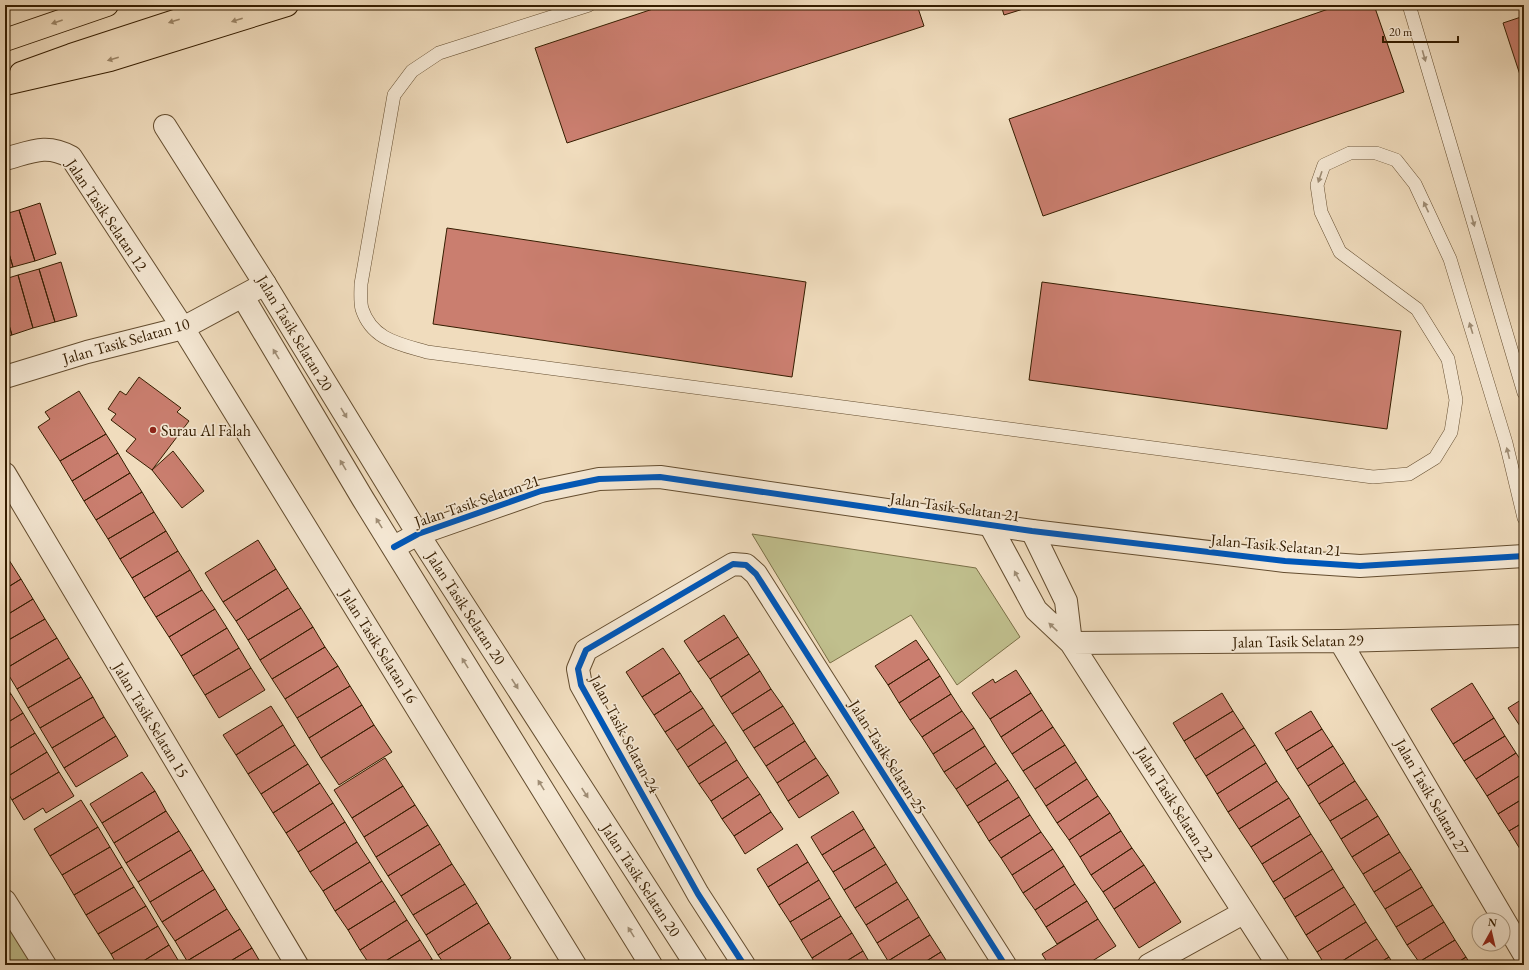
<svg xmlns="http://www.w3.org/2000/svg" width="1529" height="970" font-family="'EB Garamond',serif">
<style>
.green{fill:#c0bf8d;stroke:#7a6e46}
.building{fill:#ca7e6f;stroke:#351d00}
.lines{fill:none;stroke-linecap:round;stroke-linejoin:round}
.service-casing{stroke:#644d2f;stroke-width:14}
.minor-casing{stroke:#644d2f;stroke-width:24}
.tertiary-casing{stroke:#644d2f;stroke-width:24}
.trunk-casing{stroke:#351d00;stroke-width:24}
.motorway-casing{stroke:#351d00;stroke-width:24}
.service{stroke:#f5e8d4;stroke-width:13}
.minor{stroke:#f5e8d4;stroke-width:22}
.tertiary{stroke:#f5e8d4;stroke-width:22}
.trunk{stroke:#f0dcbd;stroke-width:22}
.motorway{stroke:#f0dcbd;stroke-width:22}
.cycleway-casing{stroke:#f5e8d4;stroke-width:8}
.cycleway{stroke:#0057b8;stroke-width:6}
.oneway{fill:#9c8668}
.oneway2{fill:#9f8d75}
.poi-dot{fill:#8f2418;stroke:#f5e8d4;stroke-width:1.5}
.labels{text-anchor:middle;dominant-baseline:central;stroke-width:3.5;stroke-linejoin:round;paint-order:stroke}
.street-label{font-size:16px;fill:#351d00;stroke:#f5e8d4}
.poi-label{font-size:16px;fill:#351d00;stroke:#f5e8d4;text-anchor:start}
</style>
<rect width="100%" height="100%" fill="#f0dcbd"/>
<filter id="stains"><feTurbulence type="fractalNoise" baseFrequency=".005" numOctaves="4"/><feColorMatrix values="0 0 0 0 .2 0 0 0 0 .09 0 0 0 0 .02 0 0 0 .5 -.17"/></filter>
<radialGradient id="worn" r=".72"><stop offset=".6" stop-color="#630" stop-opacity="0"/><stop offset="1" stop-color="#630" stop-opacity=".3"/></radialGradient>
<path class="green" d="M752 534 976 568 1020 637 957 685 911 615 830 663Z
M5 918 34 965H5Z"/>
<path class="building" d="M665 5H917L924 26 567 143 535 48Z
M1001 5H1036L1004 15Z
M1340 5H1374L1404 92 1043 216 1009 119Z
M1524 16V87L1503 23Z
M40 203 56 254 35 261 19 210Z
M19 210 35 261 13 267 5 240V214Z
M447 228 806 282 792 377 433 324Z
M5 240 13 267 5 269Z
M61 262 77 316 55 322 39 269Z
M39 269 55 322 33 328 18 275Z
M18 275 33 328 12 335 5 312V279Z
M1042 282 1401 331 1387 429 1029 380Z
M5 312 12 335 5 337Z
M139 377 181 408 177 412 189 421 152 470 126 451 136 439 111 420 116 414 108 409 120 391 126 395Z
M79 391 106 434 60 461 38 427 50 419 45 412Z
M106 434 118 453 72 481 60 461Z
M173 451 204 491 182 508 152 470Z
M118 453 130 473 84 501 72 481Z
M130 473 142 492 96 520 84 501Z
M142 492 154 512 108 539 96 520Z
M154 512 166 531 120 559 108 539Z
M166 531 178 551 132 578 120 559Z
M258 540 276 569 223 602 205 573Z
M178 551 190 570 144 598 132 578Z
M9 560 21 579 5 589V562Z
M276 569 288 588 236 621 223 602Z
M190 570 202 590 156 617 144 598Z
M21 579 33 599 5 616V589Z
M288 588 301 608 248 640 236 621Z
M202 590 215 609 169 637 156 617Z
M33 599 45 619 5 642V616Z
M301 608 313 627 260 660 248 640Z
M215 609 227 628 181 656 169 637Z
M724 615 738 637 698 662 684 641Z
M45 619 57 638 5 669V642Z
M313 627 325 647 272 679 260 660Z
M227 628 239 648 193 676 181 656Z
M738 637 749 654 710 679 698 662Z
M57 638 69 658 17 689 5 669Z
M916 640 929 659 888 685 875 666Z
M325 647 338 666 285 699 272 679Z
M239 648 251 668 205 695 193 676Z
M663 648 680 673 642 697 626 672Z
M749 654 760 671 721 697 710 679Z
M69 658 81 677 28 708 17 689Z
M929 659 940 676 899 703 888 685Z
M338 666 350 686 297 718 285 699Z
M251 668 265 690 219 718 205 695Z
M1016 670 1031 693 990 719 972 693 993 679 995 683Z
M760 671 771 689 732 714 721 697Z
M680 673 691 691 654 715 642 697Z
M940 676 951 694 910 720 899 703Z
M81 677 93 697 40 728 28 708Z
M1472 683 1494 718 1453 744 1431 709Z
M5 685 11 694 5 698Z
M350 686 362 705 309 738 297 718Z
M771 689 783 706 743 731 732 714Z
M691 691 703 708 665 732 654 715Z
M1031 693 1042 710 1001 737 990 719Z
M1222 693 1233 711 1184 741 1173 723Z
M11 694 23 713 5 724V698Z
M951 694 962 711 922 737 910 720Z
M93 697 104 717 52 748 40 728Z
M1524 698V723L1520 726 1508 708Z
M362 705 374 725 321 758 309 738Z
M271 706 283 725 236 755 223 735Z
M783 706 794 723 754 748 743 731Z
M703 708 714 725 677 750 665 732Z
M1042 710 1053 727 1012 754 1001 737Z
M962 711 974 728 933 754 922 737Z
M1233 711 1244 728 1195 759 1184 741Z
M1311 711 1322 729 1286 751 1275 733Z
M23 713 35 733 5 751V724Z
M104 717 116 736 64 768 52 748Z
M1494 718 1505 736 1464 761 1453 744Z
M794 723 805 741 766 766 754 748Z
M283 725 295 745 248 774 236 755Z
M374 725 392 752 339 785 321 758Z
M714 725 726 742 688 767 677 750Z
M1053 727 1065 745 1023 771 1012 754Z
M974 728 985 746 944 772 933 754Z
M1244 728 1255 745 1206 776 1195 759Z
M1322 729 1333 746 1297 769 1286 751Z
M35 733 47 752 5 778V751Z
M116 736 128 756 76 787 64 768Z
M1505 736 1516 753 1476 779 1464 761Z
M805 741 816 758 777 783 766 766Z
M726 742 737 760 699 784 688 767Z
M295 745 308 764 261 794 248 774Z
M1065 745 1076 762 1035 789 1023 771Z
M1255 745 1266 763 1217 794 1206 776Z
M985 746 996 763 956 789 944 772Z
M1333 746 1344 763 1308 786 1297 769Z
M47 752 59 772 12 800 5 788V778Z
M1516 753 1524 765V773L1487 796 1476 779Z
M385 758 403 786 352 818 334 790Z
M816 758 828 775 788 801 777 783Z
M737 760 748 777 711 801 699 784Z
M1076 762 1087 779 1046 806 1035 789Z
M996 763 1008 780 967 806 956 789Z
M1266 763 1277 781 1228 812 1217 794Z
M1344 763 1355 781 1319 804 1308 786Z
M308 764 320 783 273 813 261 794Z
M59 772 74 796 46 813 43 808 24 820 12 800Z
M142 772 155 791 102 823 90 804Z
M1524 773V798L1498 814 1487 796Z
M828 775 839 793 799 818 788 801Z
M748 777 760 794 722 819 711 801Z
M1087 779 1098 796 1057 823 1046 806Z
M1008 780 1019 797 978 823 967 806Z
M1277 781 1289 798 1239 829 1228 812Z
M1355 781 1367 799 1330 821 1319 804Z
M320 783 333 803 286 833 273 813Z
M403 786 415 805 364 837 352 818Z
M155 791 166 811 114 843 102 823Z
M760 794 771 812 734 836 722 819Z
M1098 796 1110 813 1069 840 1057 823Z
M1019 797 1030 815 989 841 978 823Z
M1289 798 1300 816 1251 847 1239 829Z
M1524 798V822L1509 831 1498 814Z
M1367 799 1378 816 1341 839 1330 821Z
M81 800 98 827 50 856 34 829Z
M333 803 345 822 298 852 286 833Z
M415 805 428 825 376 857 364 837Z
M166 811 179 831 126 863 114 843Z
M853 811 864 829 822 855 811 837Z
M771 812 783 829 745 854 734 836Z
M1110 813 1121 831 1080 857 1069 840Z
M1030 815 1041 832 1001 858 989 841Z
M1300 816 1311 834 1262 864 1251 847Z
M1378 816 1389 834 1352 857 1341 839Z
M345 822 357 842 310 872 298 852Z
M1524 822V846L1520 849 1509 831Z
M428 825 440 844 388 876 376 857Z
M98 827 110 847 62 875 50 856Z
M864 829 875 847 833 872 822 855Z
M179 831 191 850 138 882 126 863Z
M1121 831 1132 848 1091 875 1080 857Z
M1041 832 1053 849 1012 875 1001 858Z
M1311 834 1322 851 1273 882 1262 864Z
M1389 834 1400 852 1363 874 1352 857Z
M357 842 370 862 323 891 310 872Z
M440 844 452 864 401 896 388 876Z
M797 844 808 862 768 887 757 869Z
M110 847 122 867 74 895 62 875Z
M875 847 886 864 844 890 833 872Z
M1132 848 1144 865 1103 892 1091 875Z
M1053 849 1064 866 1023 893 1012 875Z
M191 850 203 870 150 902 138 882Z
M1322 851 1333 869 1284 899 1273 882Z
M1400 852 1411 869 1374 892 1363 874Z
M370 862 382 881 335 911 323 891Z
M808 862 819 880 779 905 768 887Z
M452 864 465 884 413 915 401 896Z
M886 864 897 882 855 908 844 890Z
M1144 865 1155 882 1114 909 1103 892Z
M1064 866 1075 884 1035 910 1023 893Z
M122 867 134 887 86 915 74 895Z
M1333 869 1344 887 1295 917 1284 899Z
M1411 869 1422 887 1385 909 1374 892Z
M203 870 215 889 162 922 150 902Z
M819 880 830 898 790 922 779 905Z
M382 881 395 901 348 930 335 911Z
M897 882 908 899 866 925 855 908Z
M1155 882 1181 922 1139 948 1114 909Z
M465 884 477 903 426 935 413 915Z
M1075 884 1087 901 1046 927 1035 910Z
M134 887 146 906 98 934 86 915Z
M1344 887 1355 904 1306 935 1295 917Z
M1422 887 1433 905 1396 927 1385 909Z
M215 889 227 909 175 941 162 922Z
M830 898 841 916 801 940 790 922Z
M908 899 919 917 877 943 866 925Z
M395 901 407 920 360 950 348 930Z
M1087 901 1098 919 1057 944 1046 927Z
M477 903 489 923 438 955 426 935Z
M1355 904 1366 922 1317 952 1306 935Z
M1433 905 1444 922 1407 945 1396 927Z
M146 906 158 926 111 954 98 934Z
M227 909 240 929 187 961 175 941Z
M841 916 852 933 812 958 801 940Z
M919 917 930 935 888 961 877 943Z
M1098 919 1116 946 1086 965H1049L1042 954Z
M407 920 420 940 379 965H370L360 950Z
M1366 922 1377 939 1336 965H1325L1317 952Z
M1444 922 1455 940 1419 962 1407 945Z
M489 923 511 958 500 965H445L438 955Z
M158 926 169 945 137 965H117L111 954Z
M240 929 252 948 224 965H189L187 961Z
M852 933 863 951 840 965H816L812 958Z
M930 935 941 952 920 965H891L888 961Z
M1377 939 1389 957 1376 965H1336Z
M420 940 432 959 423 965H379Z
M1455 940 1466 957 1454 965H1420L1419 962Z
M169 945 181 965H137Z
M252 948 262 965H224Z
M863 951 871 965H840Z
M941 952 949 965H920Z
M1389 957 1394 965H1376Z
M1466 957 1471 965H1454Z
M432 959 436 965H423Z"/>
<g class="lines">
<defs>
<path id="service" d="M589 5 439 53 412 71 394 95 361 284C361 291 360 302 362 309 372 340 400 344 427 352L1373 477 1409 474 1435 458 1451 432 1456 400 1448 359 1417 309 1340 252 1321 212 1317 185 1324 165 1350 153H1376L1396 160 1415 184 1450 259 1506 443 1524 518
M1409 5 1524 393"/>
<path id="minor" d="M5 159C31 152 46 143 71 157L183 328 575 965
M5 377 87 352 183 328 265 284 165 126
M5 474 297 965
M990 525 1036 610 1071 643 1066 601 1032 531
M1340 641 1524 954
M1071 643 1340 641 1524 636
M1071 643 1278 965
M5 901 45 965
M744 965 698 894 581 685 578 669 586 650 733 564 746 565 756 574 1005 965
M1149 965 1243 913"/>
<path id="tertiary" d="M265 284 418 534 696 965
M243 297 363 499 651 965
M394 547 418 534 541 491 599 479 660 477 1032 531 1285 561 1360 566 1524 556"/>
<path id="trunk" d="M5 40 107 5
M21 73 71 55 224 5"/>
<path id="motorway" d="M5 84 110 60 287 5"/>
</defs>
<use href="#service" class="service-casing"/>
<use href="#minor" class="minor-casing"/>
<use href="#tertiary" class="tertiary-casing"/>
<use href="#trunk" class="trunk-casing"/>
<use href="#motorway" class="motorway-casing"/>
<use href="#service" class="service"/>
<use href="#minor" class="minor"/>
<use href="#tertiary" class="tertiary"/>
<use href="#trunk" class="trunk"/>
<use href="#motorway" class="motorway"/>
<defs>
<path id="cycleway" d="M394 547 418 534 541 491 599 479 660 477 1032 531 1285 561 1360 566 1524 556
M744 965 698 894 581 685 578 669 586 650 733 564 746 565 756 574 1005 965"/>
</defs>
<use href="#cycleway" class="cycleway-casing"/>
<use href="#cycleway" class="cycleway"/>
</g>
<defs><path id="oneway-solid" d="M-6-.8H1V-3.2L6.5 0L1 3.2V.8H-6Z"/></defs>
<g class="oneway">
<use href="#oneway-solid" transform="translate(237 20) rotate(162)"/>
<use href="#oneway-solid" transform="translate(174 21) rotate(162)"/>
<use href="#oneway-solid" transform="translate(57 22) rotate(161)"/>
<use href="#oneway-solid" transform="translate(113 59) rotate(164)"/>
</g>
<g class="oneway2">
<use href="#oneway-solid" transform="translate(1424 56) rotate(74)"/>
<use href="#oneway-solid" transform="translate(1320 177) rotate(109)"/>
<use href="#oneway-solid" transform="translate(1426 207) rotate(-115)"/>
<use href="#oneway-solid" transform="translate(1473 221) rotate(74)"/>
<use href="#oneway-solid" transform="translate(1471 328) rotate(-107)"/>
<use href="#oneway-solid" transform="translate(276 354) rotate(-121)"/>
<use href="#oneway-solid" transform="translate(344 413) rotate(59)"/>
<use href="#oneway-solid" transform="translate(1508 453) rotate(-104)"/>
<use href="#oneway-solid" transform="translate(343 465) rotate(-121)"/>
<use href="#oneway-solid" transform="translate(379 523) rotate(-122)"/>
<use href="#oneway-solid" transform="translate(1017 576) rotate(-118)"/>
<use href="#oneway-solid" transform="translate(1053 627) rotate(-137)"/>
<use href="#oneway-solid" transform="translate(465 663) rotate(-122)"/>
<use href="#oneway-solid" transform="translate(515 684) rotate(57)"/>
<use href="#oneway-solid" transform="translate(541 785) rotate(-122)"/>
<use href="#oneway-solid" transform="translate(585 793) rotate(57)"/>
<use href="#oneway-solid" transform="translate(631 932) rotate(-122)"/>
</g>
<circle class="poi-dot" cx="153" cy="430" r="4"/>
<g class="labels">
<g class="street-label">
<text transform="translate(107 215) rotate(56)">Jalan Tasik Selatan 12</text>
<text transform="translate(295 333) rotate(59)">Jalan Tasik Selatan 20</text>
<text transform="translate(126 341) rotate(-16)">Jalan Tasik Selatan 10</text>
<text transform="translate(477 501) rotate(-19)">Jalan Tasik Selatan 21</text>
<text transform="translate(955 507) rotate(8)">Jalan Tasik Selatan 21</text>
<text transform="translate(1276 545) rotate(5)">Jalan Tasik Selatan 21</text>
<text transform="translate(466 608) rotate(57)">Jalan Tasik Selatan 20</text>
<text transform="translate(1298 641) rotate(-1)">Jalan Tasik Selatan 29</text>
<text transform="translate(379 646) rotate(58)">Jalan Tasik Selatan 16</text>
<text transform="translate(151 720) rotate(59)">Jalan Tasik Selatan 15</text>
<text transform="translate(625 734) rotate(62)">Jalan Tasik Selatan 24</text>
<text transform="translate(888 757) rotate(58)">Jalan Tasik Selatan 25</text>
<text transform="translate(1432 797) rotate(60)">Jalan Tasik Selatan 27</text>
<text transform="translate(1175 804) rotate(58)">Jalan Tasik Selatan 22</text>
<text transform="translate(641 880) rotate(57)">Jalan Tasik Selatan 20</text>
</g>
<g class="poi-label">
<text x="161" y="430">Surau Al Falah</text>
</g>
</g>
<rect width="1529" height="970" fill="none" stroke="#f0dcbd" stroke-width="20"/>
<rect x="6" y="6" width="1517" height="958" fill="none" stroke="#351d00" stroke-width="2"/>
<rect x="10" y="10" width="1509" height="950" fill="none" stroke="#351d00"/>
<g transform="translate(1491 932) rotate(8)"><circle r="19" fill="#f5e8d4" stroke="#a8977f"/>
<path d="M0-3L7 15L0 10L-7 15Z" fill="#8f2418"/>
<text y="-6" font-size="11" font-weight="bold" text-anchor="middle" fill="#351d00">N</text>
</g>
<path d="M1383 36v6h75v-6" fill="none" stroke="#351d00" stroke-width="2"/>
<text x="1389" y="36" font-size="12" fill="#351d00" stroke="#f5e8d4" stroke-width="3" paint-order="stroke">20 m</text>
<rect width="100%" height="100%" filter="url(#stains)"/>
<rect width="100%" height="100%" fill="url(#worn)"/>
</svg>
